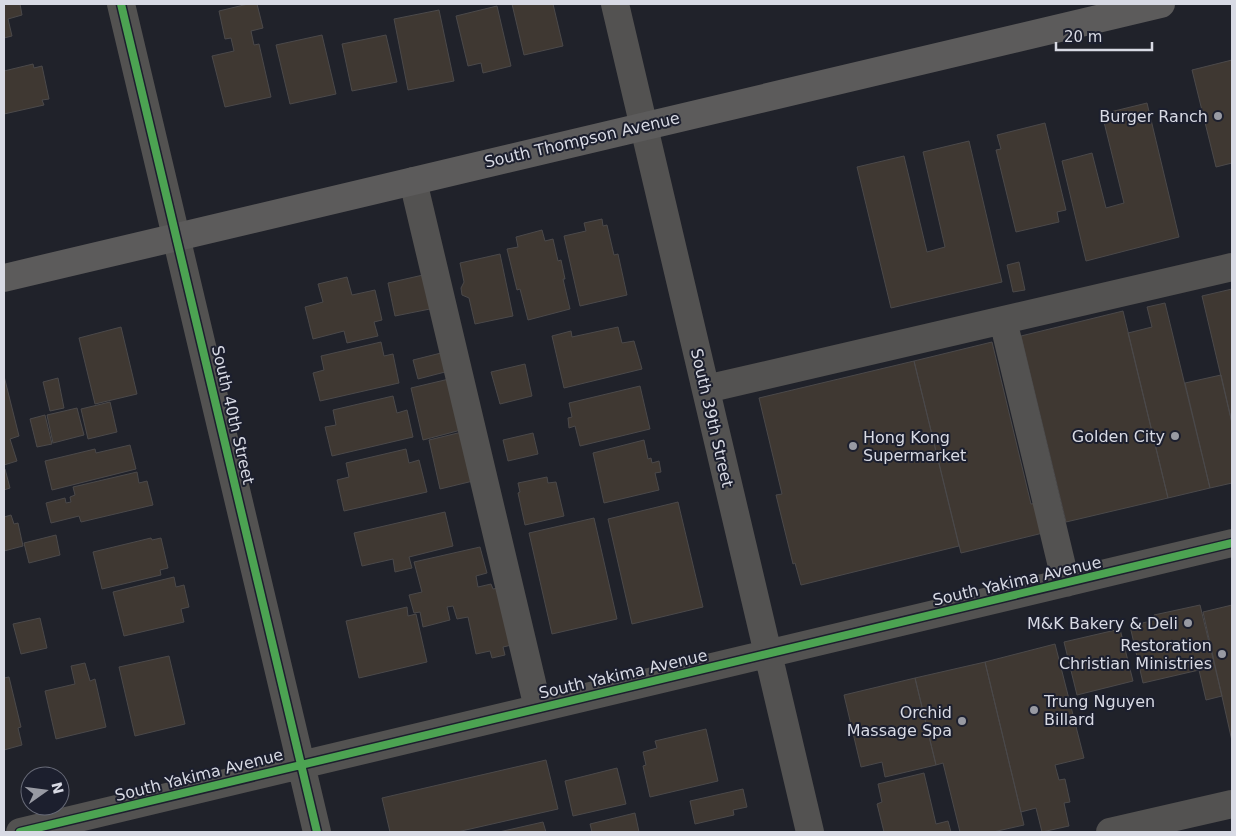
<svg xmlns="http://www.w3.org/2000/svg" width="1236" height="836" font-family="'DejaVu Sans',sans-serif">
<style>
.building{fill:#3f3832;stroke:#4b494a}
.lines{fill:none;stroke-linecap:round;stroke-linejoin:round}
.minor{stroke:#535251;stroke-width:28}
.major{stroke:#5c5b5b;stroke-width:28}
.cycleway-casing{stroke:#1c1f2e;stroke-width:11}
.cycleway{stroke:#4ca352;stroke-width:8}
.poi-dot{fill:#989aa3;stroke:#1c1f2e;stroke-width:2}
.labels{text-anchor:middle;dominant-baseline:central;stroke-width:4;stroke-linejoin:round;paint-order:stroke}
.poi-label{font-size:16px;fill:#d8dae4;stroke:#1c1f2e;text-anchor:end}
.street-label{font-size:16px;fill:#d8dae4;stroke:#1c1f2e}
</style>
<rect width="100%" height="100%" fill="#20222a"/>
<path class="building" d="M4 4H20L22 15 8 19 12 36 4 38Z
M248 4H257L263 28 251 31 254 45 259 44 271 97 225 107 212 56 234 51 231 38 225 39 219 11Z
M512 4H553L563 46 524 55Z
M497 6 511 66 483 73 481 63 468 66 456 16Z
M439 10 454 81 408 90 394 19Z
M322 35 336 94 290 104 276 45Z
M386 35 397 82 352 91 342 44Z
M1232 60V163L1216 167 1192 70Z
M33 64 34 68 42 66 49 99 42 100 44 105 4 114V71Z
M1147 103 1179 237 1086 261 1062 161 1092 153 1106 208 1124 203 1102 114Z
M1045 123 1066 210 1057 212 1059 222 1016 232 996 150 1001 149 997 135Z
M969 141 1002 282 891 308 857 167 904 156 927 252 945 247 923 152Z
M602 219 603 226 607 225 614 255 618 254 627 295 580 306 564 236 586 231 584 223Z
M542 230 545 241 553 239 558 261 561 260 565 279H563L570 309 528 320 520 289 517 290 507 249 518 247 516 237Z
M500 254 513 316 475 324 469 298 462 295 461 288 464 282 460 263Z
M1019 262 1025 290 1013 292 1007 265Z
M423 275 430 309 395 316 388 283Z
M347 277 352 295 375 290 382 320 374 322 378 336 347 343 344 331 313 339 305 307 323 302 318 284Z
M1232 289V423L1202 296Z
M1165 303 1210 488 1168 498 1128 333 1152 327 1147 307Z
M1123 311 1168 498 1066 522 1021 336Z
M121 327 137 394 95 404 79 338Z
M618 327 622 343 634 341 642 369 564 388 552 336 571 331 572 337Z
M381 342 384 356 393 354 399 383 320 401 313 373 324 370 321 356Z
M992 342 1031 504 1038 503 1043 533 961 553 914 361Z
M441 353 445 372 418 379 413 360Z
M914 361 959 546 801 585 795 563 793 564 776 495 782 494 759 398Z
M525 364 532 396 500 404 491 372Z
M1221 375 1232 423V483L1210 488 1185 383Z
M4 376 19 436 10 439 17 461 4 465Z
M58 378 64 408 50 411 43 382Z
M449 379 461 430 423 440 411 388Z
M640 386 650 429 580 446 575 426 569 428 568 418 572 417 569 403Z
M393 396 397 413 407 410 413 437 332 456 325 427 336 425 333 410Z
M110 402 117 432 88 439 81 409Z
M77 408 84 435 53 443 47 415Z
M45 415 52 444 37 447 30 419Z
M462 432 473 481 440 489 429 440Z
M533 433 538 454 508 461 503 440Z
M644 440 648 459 651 458 652 463 659 461 661 472 655 473 659 490 604 503 593 453Z
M130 445 136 469 52 490 45 461 95 449 96 453Z
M406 449 409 463 419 460 427 492 344 511 337 480 349 477 346 463Z
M4 469H5L10 488 4 490Z
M137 472 139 483 147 481 153 505 81 522 79 516 51 523 46 503 65 498 66 503 71 502 70 497 75 495 73 487Z
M547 477 548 483 556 482 564 516 525 525 518 493 520 492 518 483Z
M678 502 703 607 632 624 608 519Z
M445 512 453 546 409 557 412 568 395 572 393 559 362 566 354 533Z
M11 515 14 524 18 523 23 546 4 551V517Z
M594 518 617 619 552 634 529 533Z
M56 535 60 555 29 563 24 543Z
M151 538 152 540 161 538 168 568 160 570 161 575 102 589 93 552Z
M480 547 487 573 476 576 478 587 491 584 493 589 503 587 516 644 503 647 505 655 492 658 490 651 476 654 468 617 457 619 453 606 447 607 450 620 423 627 420 612 414 613 409 595 422 592 414 562Z
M174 577 176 587 184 585 189 607 181 609 184 622 124 636 113 592Z
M1200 605 1222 696 1206 700 1199 670 1143 683 1130 626 1155 620 1154 615Z
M1232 605V741L1203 612Z
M407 607 408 616 416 614 427 662 359 678 346 621Z
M40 618 47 648 21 654 13 624Z
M1120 629 1133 681 1077 695 1064 642Z
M1055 644 1084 758 1055 765 1059 780 1065 779 1070 802 1064 803 1069 826 1042 832 1036 808 1021 812 985 662Z
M169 656 185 724 135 736 119 667Z
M985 662 1024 825 993 832H960L943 763 936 765 915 678Z
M85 663 90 681 95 679 106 727 56 739 45 691 75 684 71 666Z
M9 677 21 727 18 728 22 745 4 750V678Z
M915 678 936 765 885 777 882 762 861 767 844 695Z
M706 729 718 781 650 797 643 766 646 765 643 752 657 748 655 741Z
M546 760 558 809 457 832H390L382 798Z
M617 768 626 804 573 816 565 781Z
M924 773 936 824 948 821 951 832H884L877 804 882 802 878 784Z
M743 789 747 807 733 810 734 815 695 824 690 801Z
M635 813 639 832H592L590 824Z
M543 822 546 832H499Z"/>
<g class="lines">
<path class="minor" d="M121 4 317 832
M615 4 810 832
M413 181 538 708
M1003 320 1066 583
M706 389 1232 267
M20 832 1232 543
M1110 832 1232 804"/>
<path class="major" d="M4 278 1161 4"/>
<defs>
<path id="cycleway" d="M121 4 317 832
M20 832 1232 543"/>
</defs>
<use href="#cycleway" class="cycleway-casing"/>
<use href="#cycleway" class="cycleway"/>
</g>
<g class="poi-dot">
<circle cx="1218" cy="116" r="5"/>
<circle cx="1175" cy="436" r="5"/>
<circle cx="853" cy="446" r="5"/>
<circle cx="1188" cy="623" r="5"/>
<circle cx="1222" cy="654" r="5"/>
<circle cx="1034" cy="710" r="5"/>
<circle cx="962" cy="721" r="5"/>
</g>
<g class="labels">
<g class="poi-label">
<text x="1208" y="116">Burger Ranch</text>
<text x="1165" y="436">Golden City</text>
<text x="863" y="437" text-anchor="start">Hong Kong<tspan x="863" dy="18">Supermarket</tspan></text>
<text x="1178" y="623">M&amp;K Bakery &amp; Deli</text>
<text x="1212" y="645">Restoration<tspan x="1212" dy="18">Christian Ministries</tspan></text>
<text x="1044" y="701" text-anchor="start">Trung Nguyen<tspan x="1044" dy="18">Billard</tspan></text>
<text x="952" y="712">Orchid<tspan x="952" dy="18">Massage Spa</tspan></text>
</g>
<g class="street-label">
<text transform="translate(582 140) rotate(-13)">South Thompson Avenue</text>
<text transform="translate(233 415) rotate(77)">South 40th Street</text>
<text transform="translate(712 418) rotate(77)">South 39th Street</text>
<text transform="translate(1017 581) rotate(-13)">South Yakima Avenue</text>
<text transform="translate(623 674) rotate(-13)">South Yakima Avenue</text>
<text transform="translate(199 775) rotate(-14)">South Yakima Avenue</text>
</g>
</g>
<rect width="1236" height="836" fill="none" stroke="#d8dae4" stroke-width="10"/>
<g transform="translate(45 791) rotate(76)"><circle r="24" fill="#1c1f2e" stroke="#676a77"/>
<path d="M0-4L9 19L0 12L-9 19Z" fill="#989aa3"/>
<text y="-8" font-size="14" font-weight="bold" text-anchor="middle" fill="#d8dae4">N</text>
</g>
<path d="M1056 42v8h96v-8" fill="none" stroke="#d8dae4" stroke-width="2.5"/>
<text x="1064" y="42" font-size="15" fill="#d8dae4" stroke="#1c1f2e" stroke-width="4" paint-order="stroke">20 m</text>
</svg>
